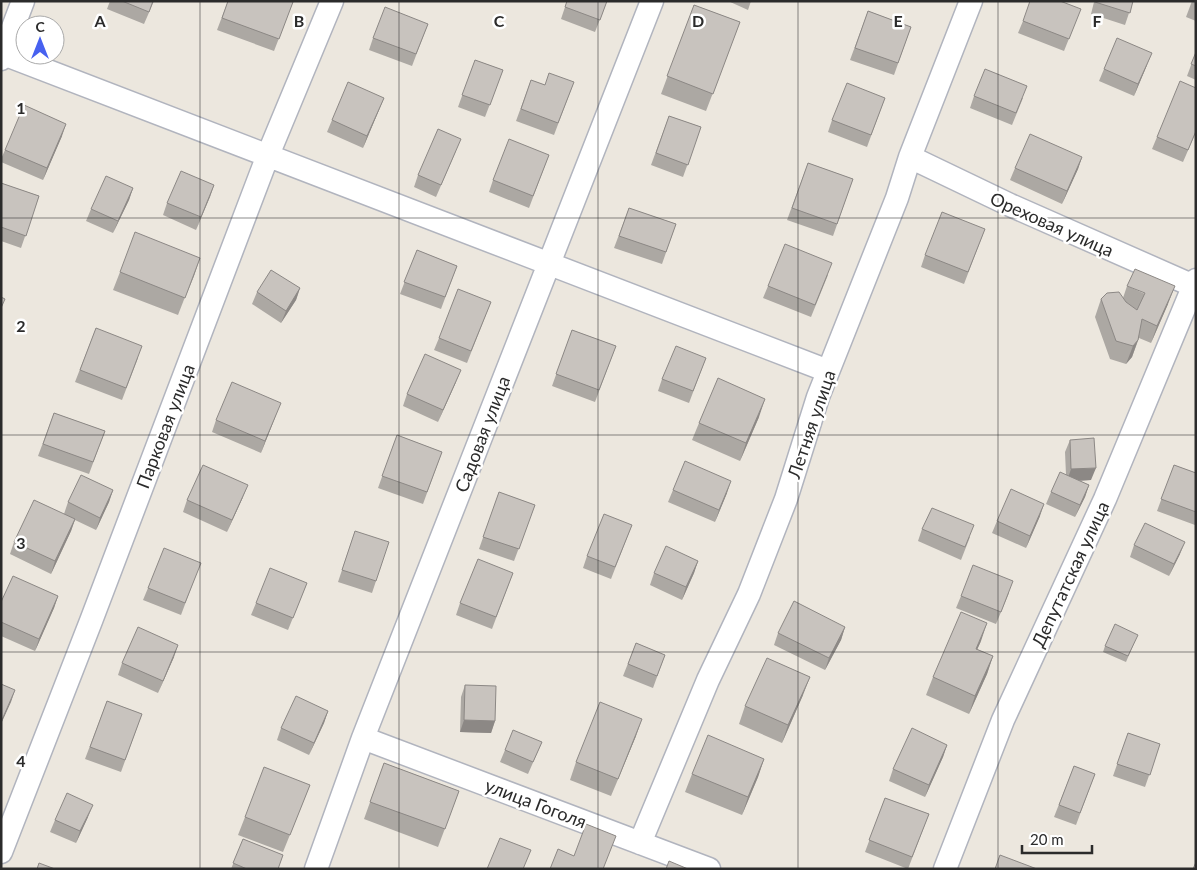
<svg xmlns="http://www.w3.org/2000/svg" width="1197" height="870" font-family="Lato,sans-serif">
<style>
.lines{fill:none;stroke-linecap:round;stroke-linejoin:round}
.street-casing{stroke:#b1b4be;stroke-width:25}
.street{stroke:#fff;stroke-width:22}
.wall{fill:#aca8a3}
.shaded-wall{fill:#8c8885}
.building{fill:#c8c3be;stroke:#8c8885}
.grid{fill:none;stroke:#2b2b2b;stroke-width:1;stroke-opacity:0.55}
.labels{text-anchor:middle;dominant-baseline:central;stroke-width:5;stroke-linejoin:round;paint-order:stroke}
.street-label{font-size:18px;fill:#2b2b2b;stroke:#fff}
.grid-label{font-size:16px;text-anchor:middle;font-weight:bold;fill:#2b2b2b;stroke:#fff;stroke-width:5;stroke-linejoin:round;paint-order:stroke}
</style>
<rect width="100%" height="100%" fill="#ece7de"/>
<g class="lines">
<defs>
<path id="street" d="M1 53 828 371
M1 59 23 1
M910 157 1010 205 1196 287
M363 738 709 869
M640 843 708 680 749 594 786 499 818 397 897 198 910 157 971 1
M1 852 91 621 268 155 332 1
M316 869 363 738 652 1
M945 869 1003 720 1105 499 1196 280"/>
</defs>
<use href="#street" class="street-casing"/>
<use href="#street" class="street"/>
</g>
<path class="wall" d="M110 1H154L144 24 107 9Z
M228 1 293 2 274 51 217 30Z
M567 1H607L595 32 561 19Z
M728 1H751L748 10Z
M1091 1H1133L1125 25 1091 14 1094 2Z
M1192 1H1196V21L1186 17Z
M694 5 740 22 706 111 661 94Z
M868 11 911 27 894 75 850 60Z
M1023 21H1076L1064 51 1018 33Z
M428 24 412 66 369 50 373 38Z
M1196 52V80L1187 76Z
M475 60 503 70 485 117 458 107Z
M1147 65 1134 96 1099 81 1104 69Z
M531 80 545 85 574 82 554 135 516 121Z
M974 96 1023 98 1012 125 970 108Z
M384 98 363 148 327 132 332 120Z
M885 98 867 147 828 132 832 120Z
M669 116 701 127 683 177 651 165Z
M1196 132 1183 162 1152 149 1157 137Z
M62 136 43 180 1 162V159L5 150Z
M456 151 436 197 414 187 418 175Z
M549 155 529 208 489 192 493 180Z
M1082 157 1078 169 1062 204 1010 180 1015 168Z
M808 163 853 179 833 236 787 220Z
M1 183 39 196 21 248 1 241Z
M214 185 196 230 163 215 167 203Z
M133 188 129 200 113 233 86 221 91 209Z
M629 208 676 224 662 264 614 248Z
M985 229 964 284 921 267 925 255Z
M417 250 457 266 441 309 400 294Z
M200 258 178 315 113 290 120 272Z
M828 275 811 317 763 298 768 286Z
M1127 286 1168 304 1151 343 1139 338 1132 357 1126 364 1110 359 1095 317 1101 299 1123 298Z
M300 288 296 300 281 323 252 304 257 292Z
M491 302 467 363 434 350 439 338Z
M96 328 138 358 122 400 75 382Z
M572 330 616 346 595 402 552 386Z
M706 358 689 403 658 391 662 379Z
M456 382 438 422 403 406 407 394Z
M54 413 105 431 89 474 38 456Z
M276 415 261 453 212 432 216 420Z
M759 417 740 461 692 440 699 423Z
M397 435 442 452 423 504 378 488Z
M1070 440 1091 480 1080 481 1089 485 1085 497 1075 517 1046 504 1051 492 1066 475 1065 452Z
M1174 465 1196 473 1195 525 1157 511Z
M113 490 109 502 96 530 75 520 71 531 51 574 10 554 14 542 64 514 68 502Z
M673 490 727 493 715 522 668 502Z
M499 492 535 505 514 561 479 549Z
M243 497 227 532 183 512 187 500Z
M1040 516 1026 548 992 533 997 521Z
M632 525 611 579 583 568 587 556Z
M922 529 970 537 961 560 918 541Z
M355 531 376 581 372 593 338 582Z
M1134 545 1180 554 1169 576 1130 557Z
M698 561 694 573 682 600 650 585 654 573Z
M513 573 492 629 456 615 460 603Z
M196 575 181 615 143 600 148 588Z
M307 583 288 630 251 615 256 603Z
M1009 593 996 624 956 608 961 596Z
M58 596 54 608 35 651 1 636V602Z
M845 627 841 640 825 670 774 645 778 633Z
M981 641 977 649 993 656 987 674 969 714 926 695 933 677Z
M1135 641 1126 662 1103 652 1105 646Z
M636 643 665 655 653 688 623 676Z
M174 657 158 693 118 675 122 663Z
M465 685 495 721 491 733 460 732 461 697Z
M803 695 782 743 739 724 745 706Z
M107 701 142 714 121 772 85 759Z
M328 711 324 723 309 755 277 740 281 728Z
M1128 733 1160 744 1145 787 1113 776Z
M636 736 611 796 570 780 576 762Z
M542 742 528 774 500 762 505 750Z
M947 745 943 757 925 797 889 781 893 769Z
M764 759 758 777 742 815 685 792 692 774Z
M384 763 459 791 438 847 364 819Z
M1074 766 1095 774 1076 825 1054 817Z
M310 785 283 852 238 835 245 817Z
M885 798 929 814 908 869 865 852Z
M88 817 76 843 50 832 55 820Z
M243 839 283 855 278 869H231Z"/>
<path class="shaded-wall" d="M1152 53 1147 65 1134 96 1138 84Z
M384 98 379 110 363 148 367 136Z
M66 124 62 136 43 180 47 168Z
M1082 157 1078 169 1062 204 1067 191Z
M214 185 210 197 196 230 201 217Z
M133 188 129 200 113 233 118 221Z
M200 258 194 276 178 315 185 298Z
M1175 286 1168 304 1151 343 1157 326Z
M300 288 296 300 281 323 286 311Z
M1138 340 1132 357 1126 364 1133 346Z
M461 370 456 382 438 422 443 410Z
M765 399 759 417 740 461 746 443Z
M281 403 276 415 261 453 265 441Z
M1096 468 1091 480 1067 481 1071 469Z
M731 481 727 493 715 522 719 510Z
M248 485 243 497 227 532 232 520Z
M1089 485 1085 497 1075 517 1080 505Z
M113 490 109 502 96 530 100 518Z
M1044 504 1040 516 1026 548 1030 536Z
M75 519 71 531 51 574 55 561Z
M1185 542 1180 554 1169 576 1174 564Z
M698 561 694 573 682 600 686 587Z
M58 596 54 608 35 651 39 639Z
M987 623 981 641 970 666 976 649Z
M845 627 841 640 825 670 829 658Z
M178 645 174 657 158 693Z
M993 656 987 674 969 714 975 696Z
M810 677 803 695 782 743 788 725Z
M15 690 11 702 1 724V722Z
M328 711 324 723 309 755 314 743Z
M642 719 636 736 611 796 618 779Z
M464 720 495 721 491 733 460 732Z
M947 745 943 757 925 797 929 785Z
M764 759 758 777 742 815 748 797Z
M93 805 88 817 76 843 80 831Z"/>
<path class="building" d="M122 1H153L149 12Z
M228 1H291L293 2 279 39 222 18Z
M567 1H607L600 20 565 7Z
M1030 1H1060L1081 9 1069 39 1023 21Z
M1095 1H1133L1130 13 1095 2Z
M694 5 740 22 713 94 667 76Z
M385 7 428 24 416 54 373 38Z
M868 11 911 27 898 63 855 48Z
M1117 38 1152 53 1138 84 1104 69Z
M1196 52V66L1191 64Z
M475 60 503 70 490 105 462 95Z
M985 69 1027 86 1016 113 974 96Z
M549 73 574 82 558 123 521 109 531 80 545 85Z
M1180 81 1196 88V131L1188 150 1157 137Z
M348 82 384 98 367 136 332 120Z
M847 83 885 98 871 135 832 120Z
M24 105 66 124 47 168 5 150Z
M669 116 701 127 688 165 656 153Z
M438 129 461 139 441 185 418 175Z
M1030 134 1082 157 1067 191 1015 168Z
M509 139 549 155 533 196 493 180Z
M808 163 853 179 837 224 792 208Z
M181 171 214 185 201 217 167 203Z
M106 176 133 188 118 221 91 209Z
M1 183 39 196 26 236 1 227Z
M629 208 676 224 666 252 619 236Z
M942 212 985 229 968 272 925 255Z
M135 232 200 258 185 298 120 272Z
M785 244 832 263 815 305 768 286Z
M417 250 457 266 445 297 404 282Z
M1135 269 1175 286 1157 326 1142 319 1138 340 1133 346 1116 341 1101 299 1107 293 1119 292 1126 302 1137 310 1145 293 1127 286Z
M271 270 300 288 286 311 257 292Z
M458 289 491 302 471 351 439 338Z
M1 297 5 299 1 308Z
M96 328 142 346 126 388 80 370Z
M572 330 616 346 599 390 556 374Z
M676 346 706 358 693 391 662 379Z
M425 354 461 370 443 410 407 394Z
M718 378 765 399 746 443 699 423Z
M232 382 281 403 265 441 216 420Z
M54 413 105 431 93 462 43 444Z
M397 435 442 452 427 492 382 476Z
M1094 438 1096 468 1071 469 1070 440Z
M685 461 731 481 719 510 673 490Z
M203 465 248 485 232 520 187 500Z
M1174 465 1196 473V512L1161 499Z
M1060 472 1089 485 1080 505 1051 492Z
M81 475 113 490 100 518 68 502Z
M1011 489 1044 504 1030 536 997 521Z
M499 492 535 505 519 549 483 537Z
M34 500 75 519 55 561 14 542Z
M932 508 974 525 965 547 922 529Z
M604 514 632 525 615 567 587 556Z
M1145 523 1185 542 1174 564 1134 545Z
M355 531 389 542 376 581 342 570Z
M666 546 698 561 686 587 654 573Z
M164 548 201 563 185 603 148 588Z
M478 559 513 573 496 617 460 603Z
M973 565 1013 581 1001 612 961 596Z
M270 568 307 583 293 618 256 603Z
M13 576 58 596 39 639 1 622V602Z
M794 601 845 627 829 658 778 633Z
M961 612 987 623 976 649 993 656 975 696 933 677Z
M1115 624 1138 635 1128 656 1105 646Z
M138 627 178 645 163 681 122 663Z
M636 643 665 655 657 676 628 664Z
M767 658 810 677 788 725 745 706Z
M1 684 15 690 1 722Z
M465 685 496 686 495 721 464 720Z
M296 696 328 711 314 743 281 728Z
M107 701 142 714 125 760 90 747Z
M600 702 642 719 618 779 576 762Z
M912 728 947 745 929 785 893 769Z
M513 730 542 742 533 762 505 750Z
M1128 733 1160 744 1150 775 1117 764Z
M708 735 764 759 748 797 692 774Z
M384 763 459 791 445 829 370 802Z
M1074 766 1095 774 1080 813 1059 805Z
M264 767 310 785 290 835 245 817Z
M67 793 93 805 80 831 55 820Z
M885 798 929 814 912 857 869 840Z
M586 824 616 836 603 869H550L558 849 574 856Z
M500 838 531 850 523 869H487Z
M243 839 283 855 278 869H247L233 863Z
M1000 855 1037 869H995Z
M669 861 688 869H666Z
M1196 862V869H1193Z
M39 863 55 869H37Z"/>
<path class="grid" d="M200 1V869M399 1V869M598 1V869M798 1V869M998 1V869M1 218H1196M1 435H1196M1 652H1196"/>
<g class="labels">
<g class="street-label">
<text transform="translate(1052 224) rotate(24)">Ореховая улица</text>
<text transform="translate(811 424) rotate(-71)">Летняя улица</text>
<text transform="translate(165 426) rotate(-69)">Парковая улица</text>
<text transform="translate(482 434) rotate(-69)">Садовая улица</text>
<text transform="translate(1070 574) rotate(-65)">Депутатская улица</text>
<text transform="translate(536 803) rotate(21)">улица Гоголя</text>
</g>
</g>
<g class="grid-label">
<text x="100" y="27">A</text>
<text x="299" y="27">B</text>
<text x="499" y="27">C</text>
<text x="698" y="27">D</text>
<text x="898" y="27">E</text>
<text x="1097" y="27">F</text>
<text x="21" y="114">1</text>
<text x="21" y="332">2</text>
<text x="21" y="549">3</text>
<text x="21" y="767">4</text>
</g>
<rect width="1197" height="870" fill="none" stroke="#2b2b2b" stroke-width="5"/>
<g transform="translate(40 40)"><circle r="24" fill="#ffffff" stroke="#aaaaaa"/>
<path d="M0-4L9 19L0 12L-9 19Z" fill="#4761f0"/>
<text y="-8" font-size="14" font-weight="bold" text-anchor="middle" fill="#2b2b2b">С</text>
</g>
<path d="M1022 845v8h70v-8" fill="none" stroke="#2b2b2b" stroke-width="2.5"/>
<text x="1030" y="845" font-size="15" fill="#2b2b2b" stroke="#ffffff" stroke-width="4" paint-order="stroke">20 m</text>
</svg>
